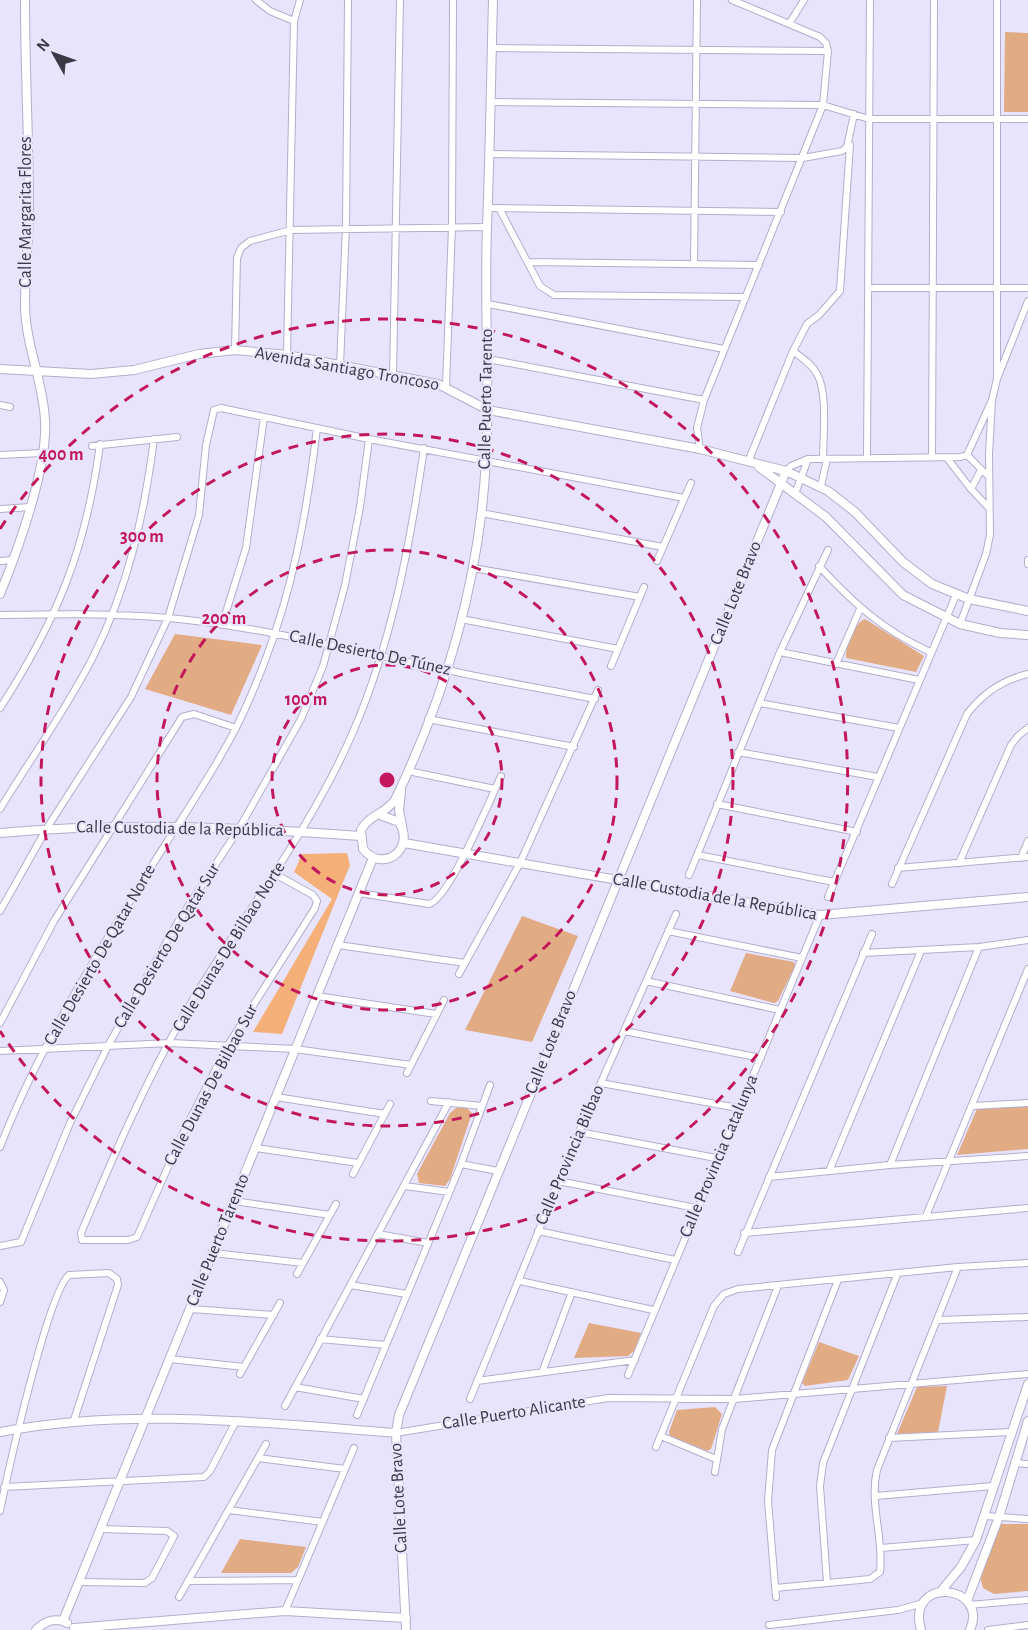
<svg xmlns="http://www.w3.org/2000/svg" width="1028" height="1630" font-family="'Alegreya Sans',sans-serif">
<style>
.green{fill:#e1ab83}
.water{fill:#f5af79}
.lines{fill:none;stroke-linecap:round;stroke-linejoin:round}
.street-casing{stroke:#b3adcb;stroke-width:8}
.secondary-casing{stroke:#b3adcb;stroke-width:10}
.street{stroke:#fff;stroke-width:6}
.secondary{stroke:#fff;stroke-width:8}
.ring{fill:none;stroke:#c2185b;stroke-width:3;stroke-dasharray:10 8}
.labels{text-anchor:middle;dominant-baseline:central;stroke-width:4.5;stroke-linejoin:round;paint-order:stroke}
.street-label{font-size:18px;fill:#3b3945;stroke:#e9e4fe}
.centre{fill:#c2185b;stroke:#e9e4fe;stroke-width:3}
.ring-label{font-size:18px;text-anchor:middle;font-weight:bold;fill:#c2185b;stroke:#e9e4fe;stroke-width:4.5;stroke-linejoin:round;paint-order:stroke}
</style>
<rect width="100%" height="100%" fill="#e9e4fe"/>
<path class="green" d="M1005 32 1028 33V112H1004Z
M865 619 924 656 916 672 846 658C845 648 854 622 865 619Z
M175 634 262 645 231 715 145 689Z
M522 916 578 936 532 1042 465 1030Z
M746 953 794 962 795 966 778 1001 774 1003 730 991Z
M1028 1106V1149L957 1155 977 1109Z
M456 1108H467L472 1113 450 1179 445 1186 419 1183 417 1174 450 1113Z
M589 1323 641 1333 634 1351 628 1356 574 1358Z
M819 1342 859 1356 848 1380 805 1386 802 1383Z
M947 1386 938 1432 897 1434 917 1387Z
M715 1407 722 1414 711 1449 707 1451 670 1436 669 1432 677 1410Z
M1000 1524H1028V1591L994 1594 983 1588 980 1577Z
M240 1539 306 1547 298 1567 291 1573H221Z"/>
<path class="water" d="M347 853 350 865 282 1034 253 1032 332 899 294 872 302 854Z"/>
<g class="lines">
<defs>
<path id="street" d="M256 0 270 11 294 21
M789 24 804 0
M492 48 828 51
M490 102 823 105 869 119H1028
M490 154 803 158 842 151 847 147 854 114
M489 208 781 212
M499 208 540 286 554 295 746 297
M529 262 759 265
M694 264 697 0
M870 288H1028
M488 304 724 349
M235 350 237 258 241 248 250 241 291 230 487 227
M287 355 294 21 300 0
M488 359 704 400
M340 365 346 227 348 0
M393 377 400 0
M997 379V0
M446 386 452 227 453 0
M0 405 10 407
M92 446 177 437
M700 449 697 428 704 400 823 105 828 51 826 43 820 37 732 0
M0 455 42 453
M967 455 992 400 997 379 1028 301
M967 455 989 477
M867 458 870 0
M932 458 934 0
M947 458 971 489 989 508
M823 459C823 437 828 392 817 374 812 364 802 358 793 351L807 324 819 315 840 291 850 145
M748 462 793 351
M786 471 791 466 808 459 961 457 967 455
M821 486 827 459
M971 489 981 470
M795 494 808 459
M0 509 30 507
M481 513 663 547
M1028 560V564
M0 561 14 560
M657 561 691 483
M819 566C854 604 883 630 930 652
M473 568 640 597
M0 615C56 614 113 613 169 618 263 627 354 651 447 670 496 681 545 689 595 699
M461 619 618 649
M960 624 986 554 990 535 989 454 992 400
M222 625 246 548 264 417
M780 652 919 680
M836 664 860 609
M611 666 644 587
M759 703 899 728
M0 708C57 620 86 550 100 444
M428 719 574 747
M738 752 878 777
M408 771 495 789
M717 804 857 832
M0 809C31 758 66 710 93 657 128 588 144 516 154 439
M698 855 834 882
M1021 858 1028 841
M959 863 1011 745 1018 736 1028 728
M898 868 1028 857
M275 874 313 895 317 901 315 908 228 1045 183 1133 137 1237 128 1240H82L81 1233C115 1152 150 1071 195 996 248 909 312 827 353 732 392 642 410 545 424 448
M689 875 780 652 828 550
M892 884 967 714C983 693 1002 680 1028 674
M359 893 429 904C448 901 491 798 501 776
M828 897 956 595
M0 911 47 828 131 697 168 618 199 515 206 445 214 410 221 408 369 439 684 498
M668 931 802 958
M338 945 465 963
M863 953 979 947 1028 940
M459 974 520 863 598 690
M646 981 780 1010
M317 996 436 1014
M0 1023 54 921 182 717 194 714 236 728
M624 1031 761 1058
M0 1051 170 1043 295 1049 411 1065
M407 1073 444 1000
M601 1083 738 1108
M276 1097 385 1114
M431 1101 482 1106
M973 1106 1028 1103
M579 1132 716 1158
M0 1147C39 1047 97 954 153 864 181 819 212 775 236 728 285 628 304 538 317 428
M256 1148 358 1163
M461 1164 498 1171
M890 1165 979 947
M829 1171 921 951
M353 1174 390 1104
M769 1177 890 1165 1028 1156
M558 1181 696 1208
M405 1186 449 1192
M234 1201 330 1215
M926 1216 1028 969
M538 1231 675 1260
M744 1233 1028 1208
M378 1234 428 1243
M0 1246 21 1242 70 1123 109 1044 178 922 240 827 301 719 323 666 345 585 360 507 369 439
M738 1252 872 934
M213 1253 303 1263
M297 1274 336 1204
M520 1281 653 1310
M0 1282 4 1290 0 1302
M350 1285 407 1294
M191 1309 274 1315
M939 1320 1028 1317
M320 1339 386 1345
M170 1359 244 1367
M543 1370 572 1292
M240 1374 280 1303
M628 1375 820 915
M477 1381 635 1360
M295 1387 364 1399
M470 1399 579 1132 676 914
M285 1406 449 1102
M357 1415 461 1164 490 1085
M396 1433 608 1398 735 1399 1028 1374
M661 1436 716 1459
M889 1438 1010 1432
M656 1447 714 1306 724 1294 738 1289 958 1267 1028 1263
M258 1458 345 1469
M1014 1463 1028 1464
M715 1472 722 1429 778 1286
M4 1487 204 1477 210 1471 236 1421
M876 1496 993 1486
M229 1510 323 1522
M0 1511C7 1476 48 1292 69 1275L109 1273 117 1279 118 1285 73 1423
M985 1516 1028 1519
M881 1548 976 1540
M188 1581 298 1580
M80 1582 145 1583 152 1578 174 1536 167 1531 101 1529
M827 1582 820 1486 823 1463 897 1275
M775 1588 870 1579 880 1572C884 1539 869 1503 877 1470L958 1267
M179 1597 266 1444
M776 1597 768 1501 772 1450 838 1280
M969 1605 1028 1600
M285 1611 354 1448
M769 1625 898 1610 923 1603
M988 1630 1028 1625"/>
<path id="secondary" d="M0 369 91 374 134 370 199 354 235 350 287 355 438 384 488 410 700 449 786 471 828 491 855 512 903 562 932 584 969 599 1028 611
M759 467 826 517 903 595 960 624 1000 633 1028 635
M0 594C18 550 48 467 45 420 43 380 25 344 25 304 25 274 28 243 29 213 29 142 25 71 25 0
M401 791 399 810 402 826
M380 815 399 822C416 849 383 874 363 849L361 830C369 815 385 814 395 800 446 694 480 577 486 459 490 382 484 305 487 227 490 152 491 76 493 0
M0 833C120 822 239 827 360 836
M404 843 820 915 1028 897
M0 1432C130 1407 265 1423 396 1433
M941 1591 961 1567 976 1540 1028 1384
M967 1601 999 1517 1028 1421
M63 1621 373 858
M74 1628 285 1611 406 1618
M36 1630C45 1621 56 1617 67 1623
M406 1630 396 1433 399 1415 786 471
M921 1630C905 1575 990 1584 970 1630"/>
</defs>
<use href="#street" class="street-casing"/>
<use href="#secondary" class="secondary-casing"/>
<use href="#street" class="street"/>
<use href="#secondary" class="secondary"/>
</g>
<g class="ring">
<circle cx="387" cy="780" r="115"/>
<circle cx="387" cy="780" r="230"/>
<circle cx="387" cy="780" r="346"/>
<path d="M0 529A461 461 0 1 1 0 1031"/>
</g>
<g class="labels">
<g class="street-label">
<text transform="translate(26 212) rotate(-90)">Calle Margarita Flores</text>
<text transform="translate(347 369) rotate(10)">Avenida Santiago Troncoso</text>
<text transform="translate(486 399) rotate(-89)">Calle Puerto Tarento</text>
<text transform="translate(736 593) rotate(-68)">Calle Lote Bravo</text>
<text transform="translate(370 653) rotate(12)">Calle Desierto De Túnez</text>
<text transform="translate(180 829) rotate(1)">Calle Custodia de la República</text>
<text transform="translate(715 897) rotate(10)">Calle Custodia de la República</text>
<text transform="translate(167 946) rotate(-59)">Calle Desierto De Qatar Sur</text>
<text transform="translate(229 947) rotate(-58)">Calle Dunas De Bilbao Norte</text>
<text transform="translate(100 955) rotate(-60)">Calle Desierto De Qatar Norte</text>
<text transform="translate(551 1042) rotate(-68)">Calle Lote Bravo</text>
<text transform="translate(211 1085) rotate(-62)">Calle Dunas De Bilbao Sur</text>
<text transform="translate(570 1155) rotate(-67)">Calle Provincia Bilbao</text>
<text transform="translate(719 1156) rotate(-67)">Calle Provincia Catalunya</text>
<text transform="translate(218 1240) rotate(-68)">Calle Puerto Tarento</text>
<text transform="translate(514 1413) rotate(-9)">Calle Puerto Alicante</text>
<text transform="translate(399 1498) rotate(-93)">Calle Lote Bravo</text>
</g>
</g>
<circle cx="387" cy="780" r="9" class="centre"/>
<g class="ring-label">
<text x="61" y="460">400 m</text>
<text x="142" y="542">300 m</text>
<text x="224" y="624">200 m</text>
<text x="306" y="705">100 m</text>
</g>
<g transform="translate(54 54) rotate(310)" stroke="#e9e4fe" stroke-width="4.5" paint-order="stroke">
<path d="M0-4.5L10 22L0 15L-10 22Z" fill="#3b3945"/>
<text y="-9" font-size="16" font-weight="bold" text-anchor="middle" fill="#3b3945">N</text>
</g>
</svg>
